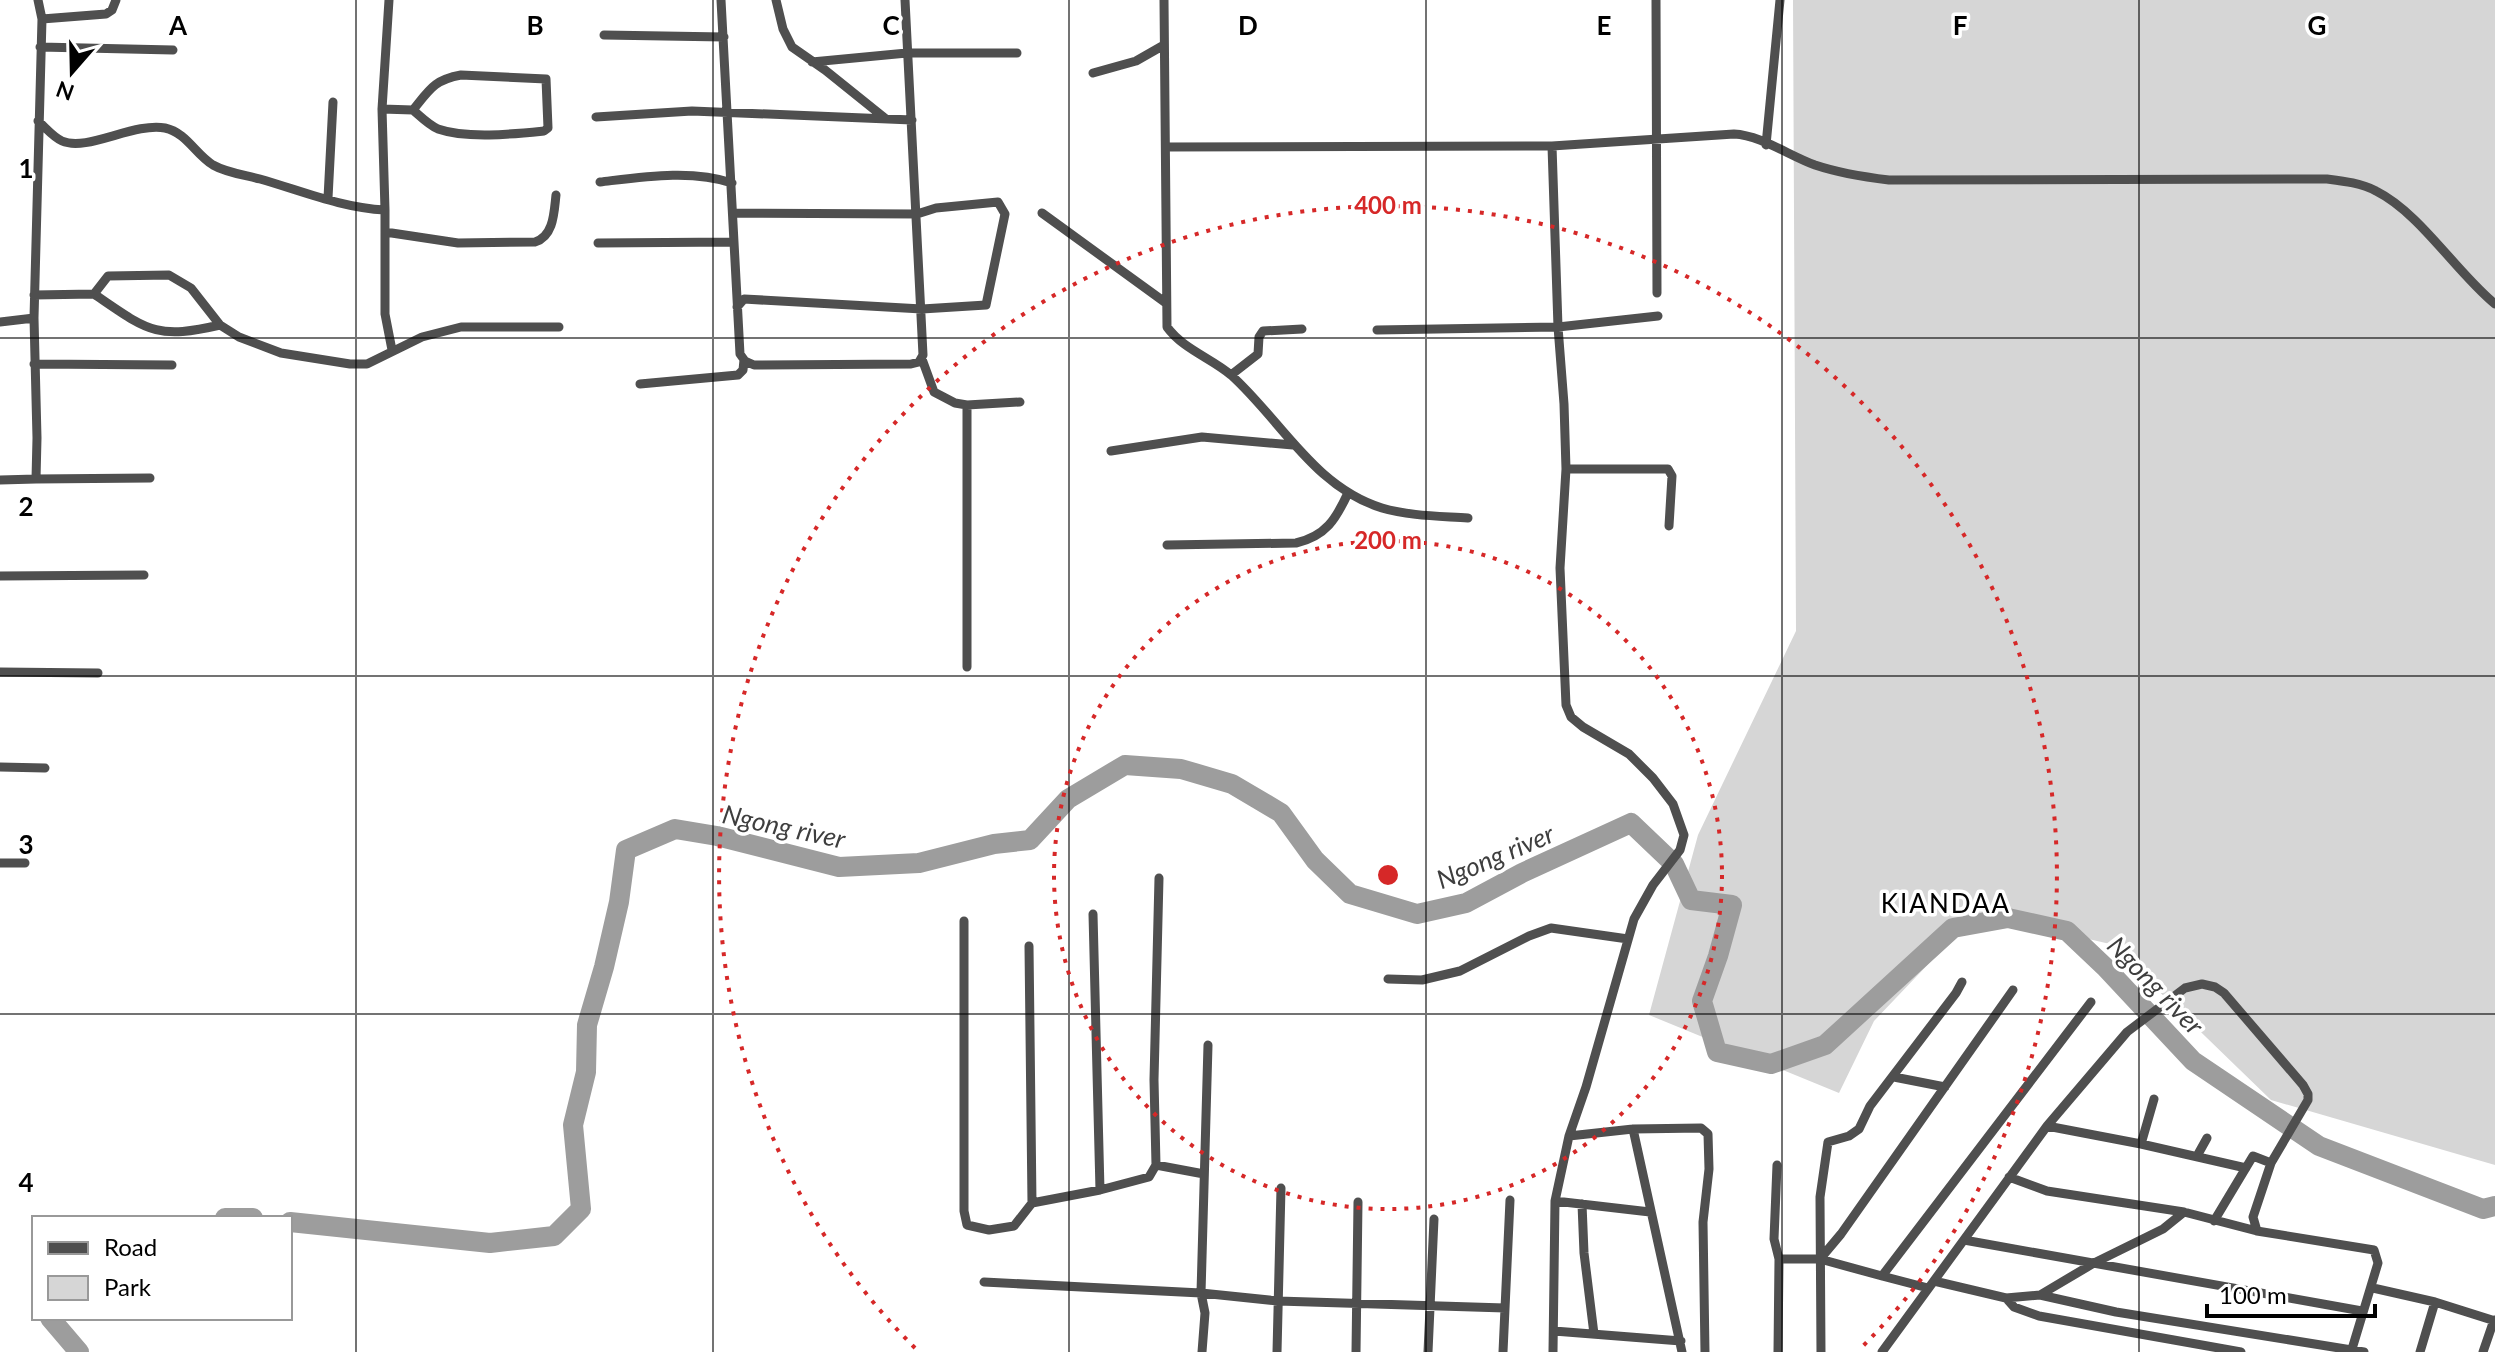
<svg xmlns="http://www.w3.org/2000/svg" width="2495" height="1352" font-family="Lato,sans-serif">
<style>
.green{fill:#d6d6d6}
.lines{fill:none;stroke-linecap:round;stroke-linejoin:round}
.river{stroke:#9d9d9d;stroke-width:20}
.minor{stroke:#4f4f4f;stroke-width:9}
.grid{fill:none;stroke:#000;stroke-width:2;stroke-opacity:0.55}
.ring{fill:none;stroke:#d62828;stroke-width:4;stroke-dasharray:4 8}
.labels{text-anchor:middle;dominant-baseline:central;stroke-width:7;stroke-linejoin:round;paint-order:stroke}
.water-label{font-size:26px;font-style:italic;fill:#3e3e3e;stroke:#fff}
.neighbourhood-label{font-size:26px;letter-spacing:2px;fill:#000;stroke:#fff}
.grid-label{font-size:26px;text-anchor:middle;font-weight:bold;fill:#000;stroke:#fff;stroke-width:7;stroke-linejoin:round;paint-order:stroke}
.centre{fill:#d62828;stroke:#fff;stroke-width:4}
.ring-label{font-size:24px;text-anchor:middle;font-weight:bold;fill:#d62828;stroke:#fff;stroke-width:7;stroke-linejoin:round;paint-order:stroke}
</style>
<rect width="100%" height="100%" fill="#fff"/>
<path class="green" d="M1793 0H2495V1165L2271 1100 2110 944 1977 913 1874 1021 1839 1093 1649 1015 1698 835 1796 631Z"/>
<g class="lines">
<path class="river" d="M225 1218H253
M290 1222 490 1243 554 1236 581 1209 573 1125 586 1072 587 1025 604 967 619 902 626 850 675 829 717 836 839 867 919 863 994 844 1030 840 1068 799 1125 765 1181 769 1232 784 1281 813 1315 860 1350 894 1417 914 1466 903 1522 873 1631 823 1674 864 1691 900 1732 905 1718 956 1702 1001 1717 1052 1771 1064 1825 1045 1953 928 2008 918 2067 931 2105 967 2193 1061 2319 1146 2483 1209 2495 1206
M50 1318 79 1352"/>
<path class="minor" d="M389 0 382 109 385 210V314L392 350
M721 0 740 354 745 361 754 365 911 364 919 362 923 355 905 0
M776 0 783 29 792 47 825 70 886 119
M1164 0 1167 327C1183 349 1211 358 1231 375 1281 420 1314 487 1382 508 1409 516 1440 516 1468 518
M1656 0 1657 293
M42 19 106 14 112 10 116 0
M604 35 724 37
M40 47 173 50
M812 62 907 53H1017
M1093 73 1136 61 1164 45
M461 75 546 79 548 128 544 131C514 134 467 139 438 129 429 125 421 117 413 110 430 89 434 80 461 75Z
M382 109 413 110
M596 117 692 111 912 120
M38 121C46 128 53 137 62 141 87 152 134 122 165 128 187 133 195 154 213 165 227 173 245 175 260 179 302 191 342 208 385 210
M1766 145 1780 0
M1552 146 1558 327 1564 404 1566 469 1560 568 1566 705 1571 717 1583 727 1629 754 1653 778 1673 804 1684 835 1680 850 1653 885 1634 919 1586 1087 1569 1136 1555 1201 1553 1352
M1166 147 1552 146 1734 134C1760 135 1790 156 1815 165 1839 173 1864 177 1889 180L2327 179C2343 181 2361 183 2376 191 2420 213 2456 272 2495 304
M600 182C642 177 692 169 732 183
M328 198 333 102
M734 213 917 214 936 208 998 202 1005 214 986 305 922 309 744 299 737 307
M1042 213 1166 303
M385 232 458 243 535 242C554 236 554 212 556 195
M598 243 733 242
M94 294C147 330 155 340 220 325
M34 295 94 294 108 276 169 275 191 288 220 325 239 337 281 353 350 364H367L422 337 461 327H559
M0 322 34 318 42 19 38 0
M1377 330 1558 327 1658 316
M922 359 934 392 955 403 967 405V667
M34 364 172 365
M1231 375 1258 354 1259 337 1263 331 1302 329
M640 384 738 375 743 370 744 360
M967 405 1020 402
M1111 451 1202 437 1293 445
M1566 469H1668L1672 476 1669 526
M36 479 150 478
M0 480 36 479 37 438 34 318
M1167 545 1296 543C1326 536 1336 519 1348 493
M0 576 144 575
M0 672 98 673
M0 767 45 768
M0 863H25
M1093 914 1100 1190
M964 921V1211L967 1225 989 1230 1014 1226 1032 1203 1100 1190 1149 1177 1156 1165 1204 1174
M1029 946 1032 1203
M1388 979 1422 980 1460 971 1529 936 1551 928 1628 939
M1894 1077 1945 1087
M2047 1126 2141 1144 2246 1168
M1633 1129 1682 1352
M1569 1136 1633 1129 1701 1128 1708 1134 1709 1169 1703 1222 1705 1352
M2141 1144 2154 1099
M2197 1156 2207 1138
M1156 1165 1154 1080 1159 878
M1777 1165 1774 1239 1779 1259 1778 1352
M2009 1177 2047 1191 2184 1212 2257 1231 2374 1250 2378 1263 2352 1349
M1555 1201 1650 1212
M1582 1204 1584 1253 1594 1334
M2214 1221 2253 1156 2271 1163
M1964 1240 2362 1311
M1779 1259H1820L1882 1276 2091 1002
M1820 1259 1841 1234 2013 990
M1882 1276 1928 1288
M1934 1281 2006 1298 2040 1295 2116 1312 2364 1352
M984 1282 1201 1293 1278 1301 1505 1308
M2373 1288 2435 1302 2495 1321
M2040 1295 2094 1263 2163 1229 2184 1212
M2006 1298 2014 1307 2039 1316 2241 1352
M1554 1331 1681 1341
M1202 1352 1205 1313 1201 1293 1208 1045
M1277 1352 1281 1188
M1356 1352 1358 1202
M1428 1352 1434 1219
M1503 1352 1510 1200
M1821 1352 1820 1197 1828 1142 1849 1136 1859 1129 1870 1106 1956 993 1962 982
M1882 1352 2047 1126 2127 1032 2185 988 2202 984 2215 987 2224 993 2303 1085 2308 1094V1100L2271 1163 2253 1217 2257 1231
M2420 1352 2435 1302
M2483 1352 2494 1320"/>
</g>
<path class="grid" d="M356 0V1352M713 0V1352M1069 0V1352M1426 0V1352M1782 0V1352M2139 0V1352M0 338H2495M0 676H2495M0 1014H2495"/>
<g class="ring">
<circle cx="1388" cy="875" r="334"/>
<path d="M915 1348A669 669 0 1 1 1861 1348"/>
</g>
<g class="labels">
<g class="water-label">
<text transform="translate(784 826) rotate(12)">Ngong river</text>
<text transform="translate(1495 856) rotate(-23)">Ngong river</text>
<text transform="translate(2156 985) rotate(46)">Ngong river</text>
</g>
<g class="neighbourhood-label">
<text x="1946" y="903">KIANDAA</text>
</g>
</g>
<g class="grid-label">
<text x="178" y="35">A</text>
<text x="535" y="35">B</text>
<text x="891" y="35">C</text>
<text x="1248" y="35">D</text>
<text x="1604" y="35">E</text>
<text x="1960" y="35">F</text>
<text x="2317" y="35">G</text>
<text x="26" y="178">1</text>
<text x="26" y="516">2</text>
<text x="26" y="854">3</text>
<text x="26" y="1192">4</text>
</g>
<circle cx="1388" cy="875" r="12" class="centre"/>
<g class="ring-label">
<text x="1388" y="214">400 m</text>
<text x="1388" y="549">200 m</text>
</g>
<rect x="32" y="1216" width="260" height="104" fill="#ffffff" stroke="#999999" stroke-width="2"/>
<rect x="48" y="1242" width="40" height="12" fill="#4f4f4f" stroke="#999999" stroke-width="2"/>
<text x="104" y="1256" font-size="24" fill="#000000">Road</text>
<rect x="48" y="1276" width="40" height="24" fill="#d6d6d6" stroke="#999999" stroke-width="2"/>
<text x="104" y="1296" font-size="24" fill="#000000">Park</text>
<g transform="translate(72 72) rotate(200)" stroke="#ffffff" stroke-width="6" paint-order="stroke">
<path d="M0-6L14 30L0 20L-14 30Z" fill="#000000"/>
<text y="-12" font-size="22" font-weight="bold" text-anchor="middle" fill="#000000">N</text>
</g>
<path d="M2207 1304v12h168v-12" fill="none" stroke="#000000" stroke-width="4"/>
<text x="2219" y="1304" font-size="24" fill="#000000" stroke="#ffffff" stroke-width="6" paint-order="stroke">100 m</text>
</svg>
